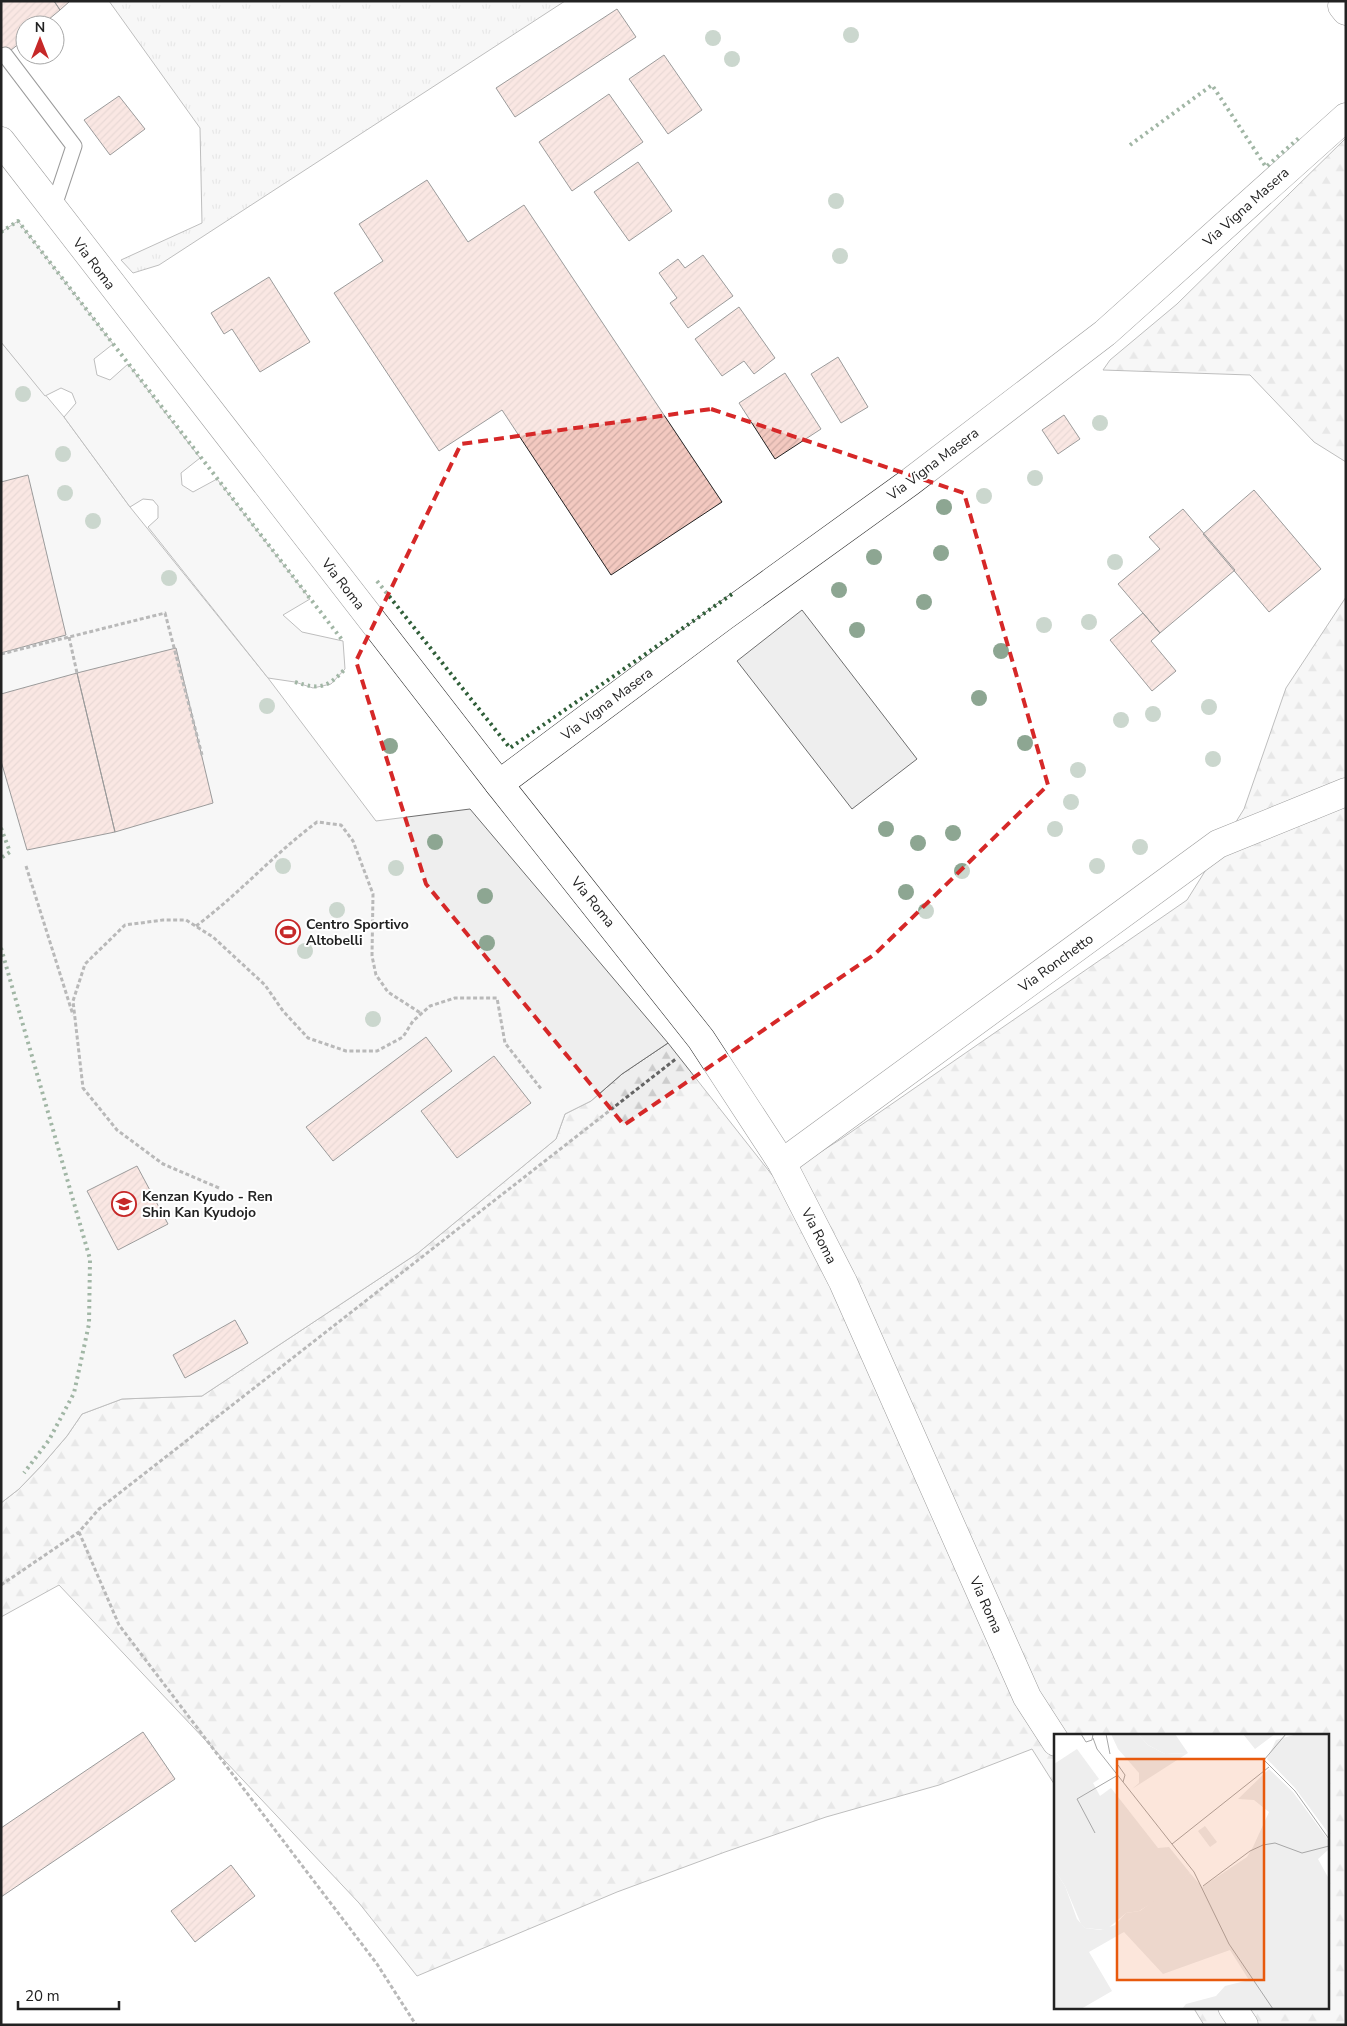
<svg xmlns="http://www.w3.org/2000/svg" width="1347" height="2026" font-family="'Nunito Sans',sans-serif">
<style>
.grass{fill:url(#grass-tufts);stroke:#6f6f6f}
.forest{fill:url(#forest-firs);stroke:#6f6f6f}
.green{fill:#eee;stroke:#6f6f6f}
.parking{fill:#ededed;stroke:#6f6f6f}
.building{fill:url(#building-hatch);stroke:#222}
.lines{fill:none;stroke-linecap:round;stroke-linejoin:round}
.lane-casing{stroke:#222;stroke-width:17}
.street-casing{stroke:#222;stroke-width:29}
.secondary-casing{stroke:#222;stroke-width:29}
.path{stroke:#646464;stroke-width:3;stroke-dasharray:4 2.5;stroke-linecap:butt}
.lane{stroke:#fff;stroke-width:15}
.street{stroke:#fff;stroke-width:28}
.secondary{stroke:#fff;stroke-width:28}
.hedge{stroke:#2f5e38;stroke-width:4;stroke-dasharray:2.5 4;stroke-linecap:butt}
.tree{fill:#8da692}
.marked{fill:none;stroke:#d62828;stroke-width:4;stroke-dasharray:10 6;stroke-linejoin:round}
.labels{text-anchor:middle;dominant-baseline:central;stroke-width:4;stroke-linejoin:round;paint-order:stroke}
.street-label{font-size:14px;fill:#222;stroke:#fff}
.poi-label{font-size:14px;font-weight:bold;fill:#222;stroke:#fff;text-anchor:start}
.inset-road{fill:none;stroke:#a7a7a7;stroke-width:1}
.view{fill:#e8590c;fill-opacity:0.15;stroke:#e8590c;stroke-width:2.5}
.inset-edge{fill:none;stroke:#222;stroke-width:2.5}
</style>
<defs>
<pattern id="grass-tufts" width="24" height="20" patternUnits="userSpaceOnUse" patternTransform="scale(1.25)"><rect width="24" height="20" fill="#eee"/><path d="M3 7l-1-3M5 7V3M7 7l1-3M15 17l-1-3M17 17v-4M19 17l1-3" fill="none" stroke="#ccc"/></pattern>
<pattern id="forest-firs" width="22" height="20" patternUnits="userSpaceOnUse" patternTransform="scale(1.25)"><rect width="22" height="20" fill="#eee"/><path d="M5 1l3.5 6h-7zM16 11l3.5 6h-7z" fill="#ccc"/></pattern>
<pattern id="building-hatch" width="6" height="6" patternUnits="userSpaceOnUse" patternTransform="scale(1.25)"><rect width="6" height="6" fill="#f3c9c0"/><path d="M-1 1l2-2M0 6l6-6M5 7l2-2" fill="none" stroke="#d0aca5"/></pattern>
</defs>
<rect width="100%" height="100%" fill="#fff"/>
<path class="grass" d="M109 1H565L159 265 133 273 121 260 202 223 200 128Z"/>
<path class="forest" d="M1346 138V462L1314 442 1250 375 1103 370 1110 360 1177 304Z
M1346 597V2025H1204L1193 2007H1328V1735H1056V1787L1032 1749 939 1785 826 1817 725 1852 617 1892 417 1976 359 1903 59 1585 1 1617V1503L19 1489 43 1464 67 1436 82 1414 122 1399 202 1396 418 1253 556 1139 565 1114 591 1101 622 1074 668 1043 776 1180 841 1139 1187 900 1244 809 1286 688Z"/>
<path class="green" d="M1 342 64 417 130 507 268 678 376 821 470 809 668 1043 622 1074 591 1101 565 1114 556 1139 418 1253 202 1396 122 1399 82 1414 67 1436 43 1464 19 1489 1 1503Z
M802 610 917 759 852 809 737 661Z"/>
<path class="parking" d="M18 221 113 344 94 359 97 375 110 380 128 364 200 458 181 473 182 485 193 492 217 479 310 599 283 615 302 632 343 641 345 669 331 684 313 688 295 682 268 678 148 527 158 518V506L153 500 143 499 130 507 64 417 76 403 72 393 61 388 45 396 1 342V232Z"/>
<path class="building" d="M1 1H54L60 10 42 25H25V39L1 58Z
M54 1H70L60 10Z
M617 9 636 37 515 117 496 88Z
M664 55 702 110 668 134 629 79Z
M609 94 643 142 572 191 539 142Z
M119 96 145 129 110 155 84 120Z
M638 162 672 211 629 241 594 192Z
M427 180 468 242 524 205 722 502 611 575 502 410 439 451 334 293 383 261 359 224Z
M703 255 733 296 688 328 670 303 677 298 659 273 678 259 685 268Z
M269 277 310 342 260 372 232 329 224 334 211 313Z
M739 307 775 358 754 374 744 361 722 376 695 339Z
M838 357 868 407 841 423 811 374Z
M785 373 821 429 775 459 739 403Z
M1064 415 1080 439 1058 454 1042 430Z
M28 475 66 635 1 653V482Z
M1254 490 1321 569 1269 612 1203 534Z
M1183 509 1235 570 1160 633 1118 584 1160 549 1149 537Z
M1143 613 1160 633 1151 641 1176 671 1152 691 1110 640Z
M176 648 213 803 115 832 77 673Z
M77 673 115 832 27 850 1 761V694Z
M426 1037 452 1071 333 1161 306 1127Z
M494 1056 531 1103 457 1158 421 1111Z
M137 1166 168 1224 118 1250 87 1191Z
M235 1320 248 1343 185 1378 173 1355Z
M143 1732 175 1779 1 1897V1828Z
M231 1865 255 1896 195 1942 171 1911Z"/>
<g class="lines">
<defs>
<path id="lane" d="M5 55 74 146 53 209"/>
<path id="street" d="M1342 6 1346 11
M499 784 723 617 910 482 1105 333 1346 117
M782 1163 1218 844 1346 792"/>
<path id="secondary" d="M1 141 499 784 701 1039 782 1163 843 1282 1027 1697 1056 1742
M1232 2007 1244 2025"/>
</defs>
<use href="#lane" class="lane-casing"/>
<use href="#street" class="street-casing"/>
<use href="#secondary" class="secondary-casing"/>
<path class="path" d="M69 637 77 673
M1 654 165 613 202 755
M26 866 73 1015
M196 926C239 894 274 854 317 822L341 825 353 841 373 894 372 956 376 975 388 992 422 1014
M219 1188 163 1164 117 1130 83 1088 73 1001 85 964 125 925 163 920H186L213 937 265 985 283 1011 308 1038 346 1051H377L403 1037 413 1021 430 1006 455 998H497L505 1043 542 1090
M79 1532 119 1625 377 1964 416 2025
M1 1585 79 1532 99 1509 677 1058"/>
<use href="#lane" class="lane"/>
<use href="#street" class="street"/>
<use href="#secondary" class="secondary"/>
<path class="hedge" d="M1130 145 1212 85 1266 167 1300 137
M1 232 18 221 343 641
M377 581 510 748 735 592
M295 682C320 690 327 688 345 669
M1 828 10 852 1 858
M1 948 90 1259 89 1324 74 1393 49 1440 24 1473"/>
</g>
<g class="tree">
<circle cx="851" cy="35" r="8"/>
<circle cx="713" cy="38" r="8"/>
<circle cx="732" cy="59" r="8"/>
<circle cx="836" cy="201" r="8"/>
<circle cx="840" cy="256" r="8"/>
<circle cx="23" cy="394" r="8"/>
<circle cx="1100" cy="423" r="8"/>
<circle cx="63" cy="454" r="8"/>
<circle cx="1035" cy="478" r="8"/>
<circle cx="65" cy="493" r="8"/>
<circle cx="984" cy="496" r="8"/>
<circle cx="944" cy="507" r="8"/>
<circle cx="93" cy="521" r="8"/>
<circle cx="941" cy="553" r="8"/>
<circle cx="874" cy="557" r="8"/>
<circle cx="1115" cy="562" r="8"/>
<circle cx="169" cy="578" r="8"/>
<circle cx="839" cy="590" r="8"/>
<circle cx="924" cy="602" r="8"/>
<circle cx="1089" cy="622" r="8"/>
<circle cx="1044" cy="625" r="8"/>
<circle cx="857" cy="630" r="8"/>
<circle cx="1001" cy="651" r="8"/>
<circle cx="979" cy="698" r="8"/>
<circle cx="267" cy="706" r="8"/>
<circle cx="1209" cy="707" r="8"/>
<circle cx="1153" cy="714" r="8"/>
<circle cx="1121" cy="720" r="8"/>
<circle cx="1025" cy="743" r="8"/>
<circle cx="390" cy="746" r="8"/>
<circle cx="1213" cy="759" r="8"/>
<circle cx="1078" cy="770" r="8"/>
<circle cx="1071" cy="802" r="8"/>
<circle cx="886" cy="829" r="8"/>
<circle cx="1055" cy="829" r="8"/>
<circle cx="953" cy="833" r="8"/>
<circle cx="435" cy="842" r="8"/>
<circle cx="918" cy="843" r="8"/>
<circle cx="1140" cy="847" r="8"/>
<circle cx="283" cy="866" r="8"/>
<circle cx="1097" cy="866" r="8"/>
<circle cx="396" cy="868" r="8"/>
<circle cx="962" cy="871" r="8"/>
<circle cx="906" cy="892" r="8"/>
<circle cx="485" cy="896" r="8"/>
<circle cx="337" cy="910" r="8"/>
<circle cx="926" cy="911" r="8"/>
<circle cx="487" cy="943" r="8"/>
<circle cx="305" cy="951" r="8"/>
<circle cx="373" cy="1019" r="8"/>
</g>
<path d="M0 0H1347V2026H0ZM711 409 964 493 1048 785 875 954 624 1125 426 884 356 661 461 444Z" fill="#fff" fill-opacity=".55" fill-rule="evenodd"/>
<path class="marked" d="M711 409 964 493 1048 785 875 954 624 1125 426 884 356 661 461 444Z"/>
<defs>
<symbol id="stadium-ring" viewBox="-11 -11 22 22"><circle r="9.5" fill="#fff" stroke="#c62828" stroke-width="1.5"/><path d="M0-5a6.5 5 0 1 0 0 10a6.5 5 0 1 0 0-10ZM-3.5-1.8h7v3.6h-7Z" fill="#c62828"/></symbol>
<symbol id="school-ring" viewBox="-11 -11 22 22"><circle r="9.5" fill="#fff" stroke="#c62828" stroke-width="1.5"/><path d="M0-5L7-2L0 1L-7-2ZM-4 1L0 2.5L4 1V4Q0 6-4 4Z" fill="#c62828"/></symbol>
</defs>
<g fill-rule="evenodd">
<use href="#stadium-ring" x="274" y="918" width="28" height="28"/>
<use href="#school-ring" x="110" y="1190" width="28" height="28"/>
</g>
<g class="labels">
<g class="street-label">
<text transform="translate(1246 207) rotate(-42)">Via Vigna Masera</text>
<text transform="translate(94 264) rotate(53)">Via Roma</text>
<text transform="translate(933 464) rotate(-37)">Via Vigna Masera</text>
<text transform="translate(343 584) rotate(52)">Via Roma</text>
<text transform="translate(607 704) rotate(-37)">Via Vigna Masera</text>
<text transform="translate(593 902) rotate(51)">Via Roma</text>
<text transform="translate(1056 963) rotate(-36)">Via Ronchetto</text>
<text transform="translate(819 1236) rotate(63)">Via Roma</text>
<text transform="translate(986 1605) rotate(66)">Via Roma</text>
</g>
<g class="poi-label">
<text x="306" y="924">Centro Sportivo<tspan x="306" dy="16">Altobelli</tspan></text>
<text x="142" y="1196">Kenzan Kyudo - Ren<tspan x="142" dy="16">Shin Kan Kyudojo</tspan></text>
</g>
</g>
<g transform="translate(1054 1734)">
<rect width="275" height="275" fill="#fff"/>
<path d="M57 0H84L94 11 111 20 134 19 78 55 85 49V39L64 15ZM189 0H221L201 15Z" fill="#eee"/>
<path d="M84 0H121L134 19 111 20 94 11ZM243 0H275V100L241 54 213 25 222 6ZM215 35 239 58 275 107 274 116 264 125 275 145V275H128L132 270 162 262 171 252 195 246 176 216 109 240 70 198 35 218 58 257 27 275H0V135L11 152 23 185 31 194 47 196 61 191 72 179 86 177 136 139 148 153 193 123 199 113 215 78 200 66 184 65Z" fill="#eee"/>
<path d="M23 15 45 45 39 49 46 62 57 54 104 114 115 113 136 139 109 162 85 177 72 179 52 196 31 194 27 190 11 152 0 135V30ZM151 92 163 108 156 113 144 97Z" fill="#eee"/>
<path class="inset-road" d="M27 0 32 8 38 6 39 0M52 0 56 20M232 0 210 26 241 57 275 105M39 4 43 15 140 138 175 210 219 275M64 31 71 41 69 48M41 99 23 65 64 41M118 110 215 33M149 152 196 117 209 111 221 109 248 119 275 112"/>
<path class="view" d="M63 25H210V246H63Z"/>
<rect width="275" height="275" class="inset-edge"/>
</g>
<rect width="1347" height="2026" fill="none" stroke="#222222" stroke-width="5"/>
<g transform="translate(40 40)"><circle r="24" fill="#ffffff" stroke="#a7a7a7"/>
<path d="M0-4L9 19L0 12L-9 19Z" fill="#c62828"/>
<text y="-8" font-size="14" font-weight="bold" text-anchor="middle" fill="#222222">N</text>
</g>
<path d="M18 2001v8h101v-8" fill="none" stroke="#222222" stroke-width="2.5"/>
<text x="25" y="2001" font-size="15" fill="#222222" stroke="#ffffff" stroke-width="4" paint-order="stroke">20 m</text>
</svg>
